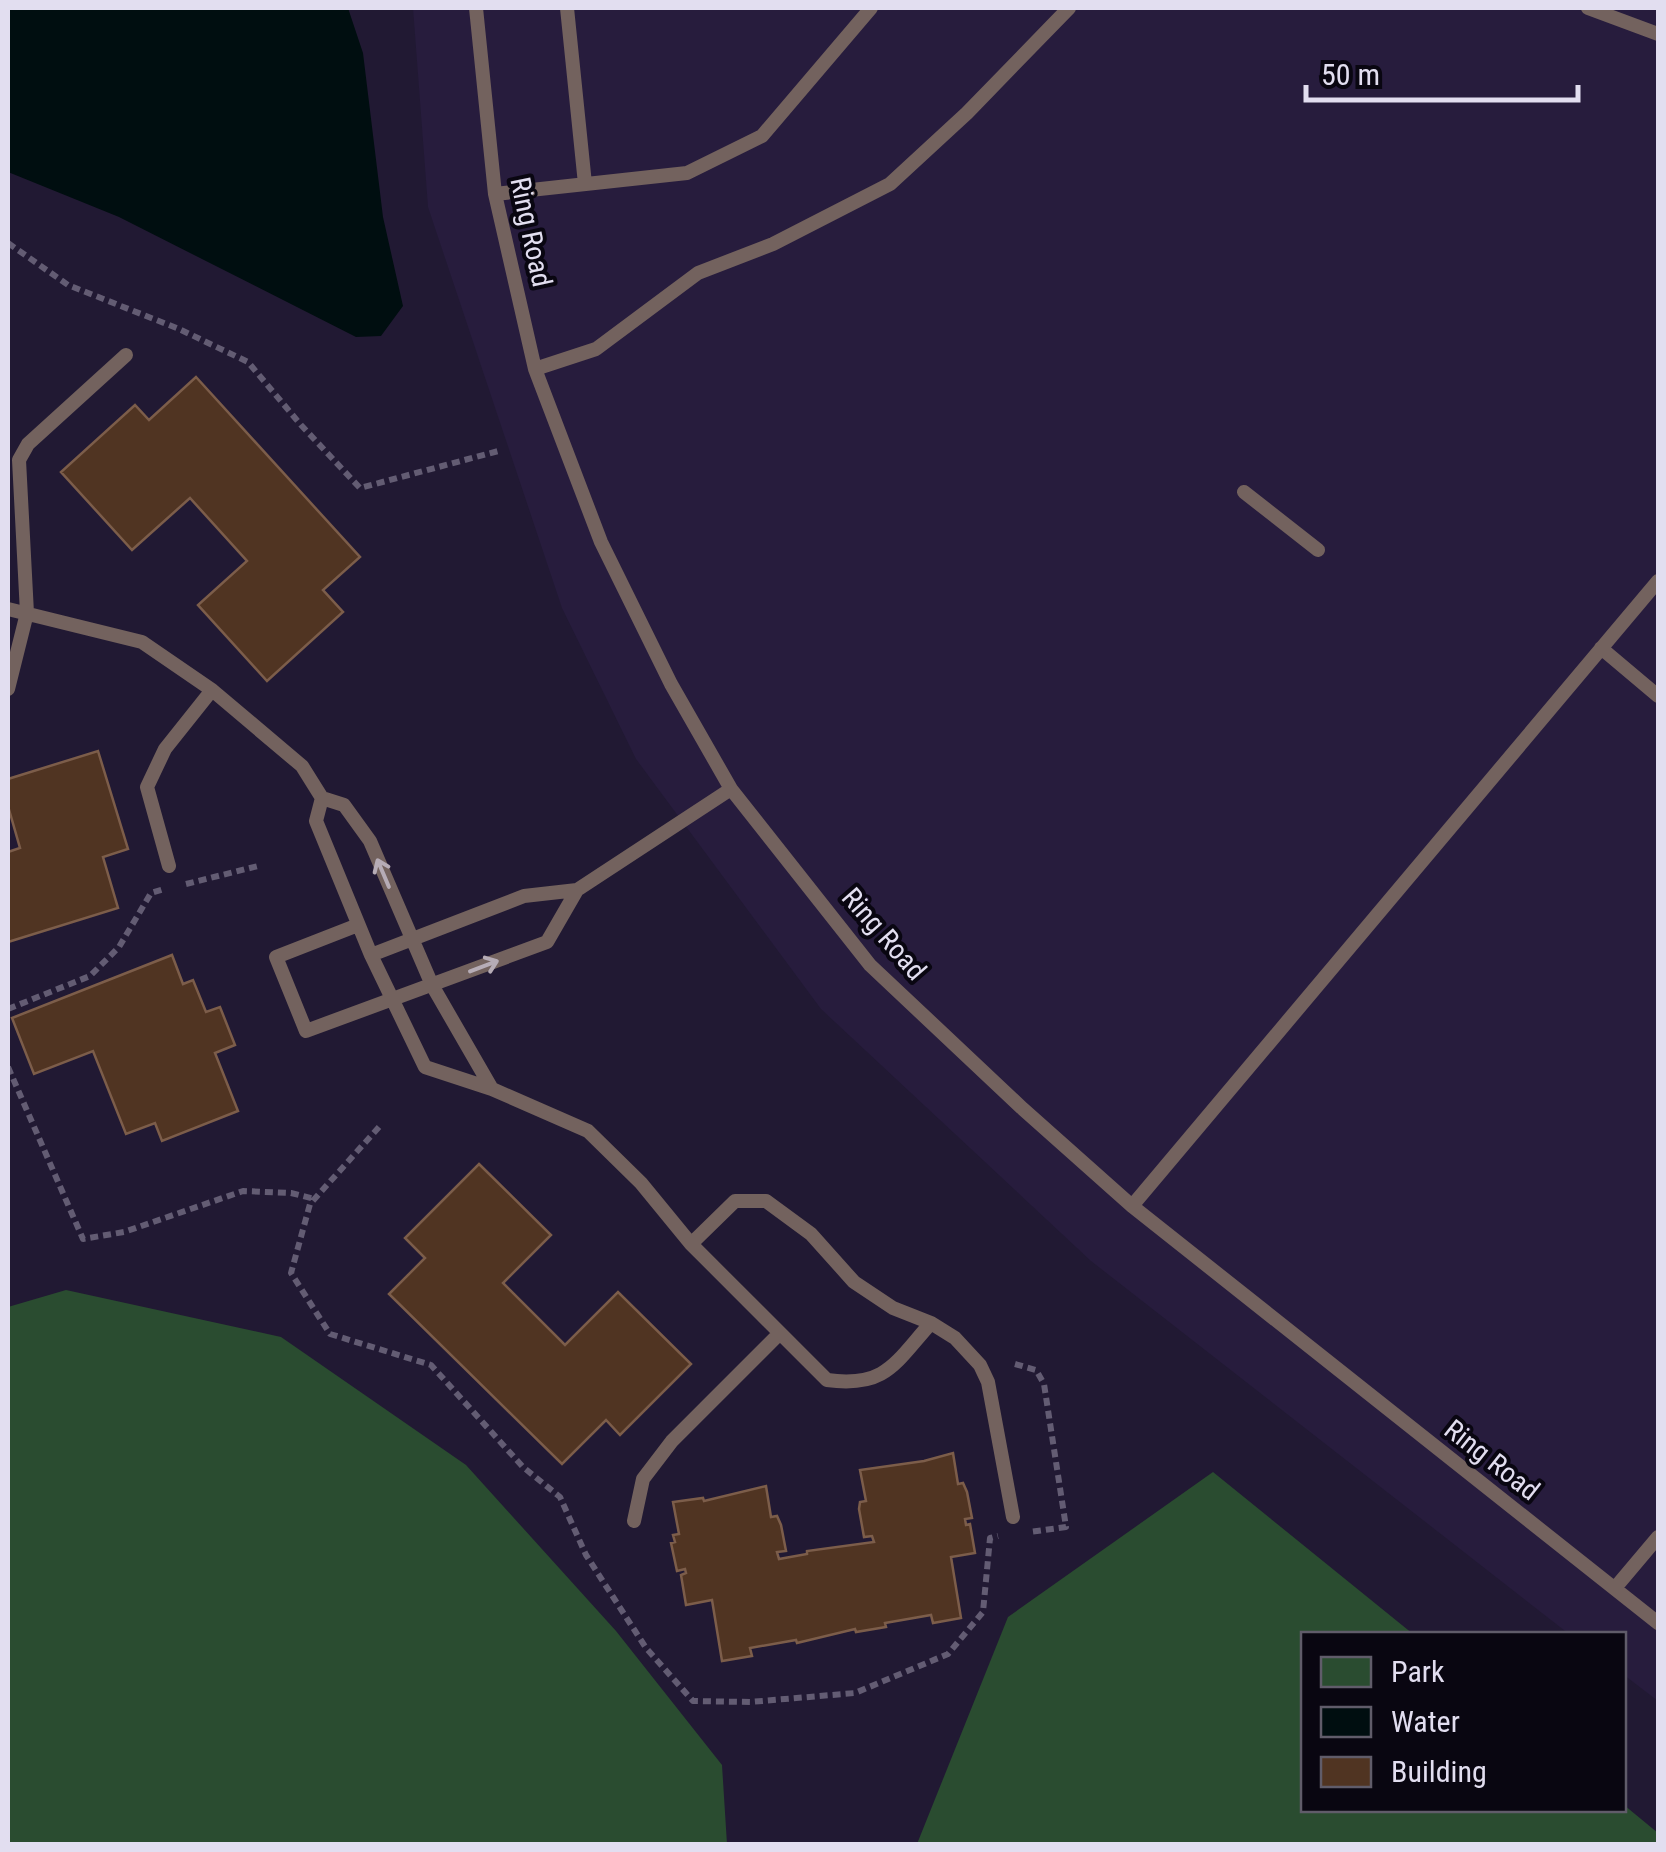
<svg xmlns="http://www.w3.org/2000/svg" width="1666" height="1852" font-family="'Roboto Condensed',sans-serif">
<style>
.built{fill:#271c3d}
.green{fill:#2a4c30}
.water{fill:#000e10}
.building{fill:#503422;stroke:#7c5d4a;stroke-width:2.5}
.lines{fill:none;stroke-linecap:round;stroke-linejoin:round}
.path{stroke:#635c73;stroke-width:6;stroke-dasharray:8 5;stroke-linecap:butt}
.service{stroke:#73625e;stroke-width:14}
.oneway{stroke:#b6acb6}
.labels{text-anchor:middle;dominant-baseline:central;stroke-width:8;stroke-linejoin:round;paint-order:stroke}
.street-label{font-size:28px;fill:#e2def0;stroke:#090611}
</style>
<rect width="100%" height="100%" fill="#211933"/>
<path class="built" d="M413 8H1658V1701L1624 1675V1634H1569L1091 1261 821 1009 636 759 562 608 428 207Z"/>
<path class="green" d="M66 1290 281 1337 466 1465 616 1631 722 1765 727 1844H8V1307Z
M1213 1472 1413 1634H1304V1810H1624V1805L1658 1833V1844H917L1008 1617Z"/>
<path class="water" d="M8 8H348L363 53 383 217 403 306 381 336 356 337 119 217 8 172Z"/>
<path class="building" d="M196 377 360 557 323 590 343 612 267 681 198 605 247 561 190 498 132 550 61 472 135 405 149 420Z
M98 751 128 849 103 857 118 908 8 942V852L20 848 8 806V779Z
M172 955 183 984 193 980 206 1012 220 1007 235 1045 215 1053 238 1111 162 1141 155 1123 126 1134 93 1051 34 1074 12 1018Z
M479 1164 551 1235 503 1283 565 1345 618 1292 691 1364 620 1435 606 1420 562 1464 389 1294 425 1258 405 1238Z
M953 1453 958 1484 963 1483 967 1492 972 1518 965 1519 966 1525 970 1524 975 1553 951 1557 961 1618 933 1623 931 1615 885 1623 886 1627 856 1632 855 1629 797 1643 796 1640 750 1648 752 1656 722 1661 712 1600 686 1605 681 1575 686 1573 685 1569 677 1571 671 1543 675 1542 673 1535 679 1534 673 1502 703 1498 704 1501 766 1486 771 1517 777 1516 781 1525 786 1551 777 1552 779 1559 807 1554V1551L874 1542 872 1536 864 1537 859 1509 860 1502 866 1501 860 1470 924 1461Z"/>
<g class="lines">
<path class="path" d="M8 243 68 285 179 329 248 362 301 425 360 488 502 450
M186 884 258 866
M8 1009 90 976 119 947 151 893 164 889
M8 1067 83 1239 124 1232 243 1191 291 1193 315 1199
M379 1127 310 1204 291 1273 330 1334 431 1365 523 1467 560 1497 586 1555 646 1648 693 1701 750 1702 855 1693 948 1654 983 1612 990 1538 998 1536
M1015 1364 1036 1370 1044 1384 1066 1527 1030 1532"/>
<path class="service" d="M476 8 495 194 535 369 601 542 671 684 731 789 870 965 1023 1109 1132 1206 1658 1623
M567 8 585 184
M1588 8 1658 34
M495 194 687 173 762 136 871 8
M535 369 596 349 698 273 773 244 890 184 967 113 1069 8
M1244 492 1318 550
M8 609 142 642 212 690 302 766 322 798 344 805 370 841 432 985 492 1089
M1601 648 1658 696
M8 689 27 613 19 460 28 444 126 355
M322 798 316 821 371 955 425 1067 492 1089 588 1131 641 1183 691 1244 827 1380C886 1388 895 1363 931 1323
M169 866 147 787 165 749 212 690
M358 925 276 957 306 1031 547 942 577 890
M371 955 524 896 577 890 731 789
M1132 1206 1658 581
M691 1244 735 1201H766L811 1234 854 1282 893 1308 931 1323 955 1338 980 1365 988 1382 1013 1517
M634 1521 643 1479 672 1441 780 1333
M1615 1588 1658 1537"/>
</g>
<defs><path id="oneway-shaft" d="M-6 0H5M1.5-3L5.5 0L1.5 3" fill="none" stroke-width="1.6" stroke-linecap="round" stroke-linejoin="round" transform="scale(2.5)"/></defs>
<g class="oneway">
<use href="#oneway-shaft" transform="translate(383 873) rotate(-113)"/>
<use href="#oneway-shaft" transform="translate(484 966) rotate(-21)"/>
</g>
<g class="labels">
<g class="street-label">
<text transform="translate(531 232) rotate(78)">Ring Road</text>
<text transform="translate(884 934) rotate(49)">Ring Road</text>
<text transform="translate(1492 1460) rotate(38)">Ring Road</text>
</g>
</g>
<rect width="1666" height="1852" fill="none" stroke="#e2def0" stroke-width="20"/>
<rect x="1301" y="1632" width="325" height="180" fill="#090611" stroke="#605c6a" stroke-width="2.5"/>
<rect x="1321" y="1657" width="50" height="30" fill="#2a4c30" stroke="#605c6a" stroke-width="2.5"/>
<text x="1391" y="1682" font-size="30" fill="#e2def0">Park</text>
<rect x="1321" y="1707" width="50" height="30" fill="#000e10" stroke="#605c6a" stroke-width="2.5"/>
<text x="1391" y="1732" font-size="30" fill="#e2def0">Water</text>
<rect x="1321" y="1757" width="50" height="30" fill="#503422" stroke="#605c6a" stroke-width="2.5"/>
<text x="1391" y="1782" font-size="30" fill="#e2def0">Building</text>
<path d="M1306 85v15h272v-15" fill="none" stroke="#e2def0" stroke-width="5"/>
<text x="1321" y="85" font-size="30" fill="#e2def0" stroke="#090611" stroke-width="8" paint-order="stroke">50 m</text>
</svg>
